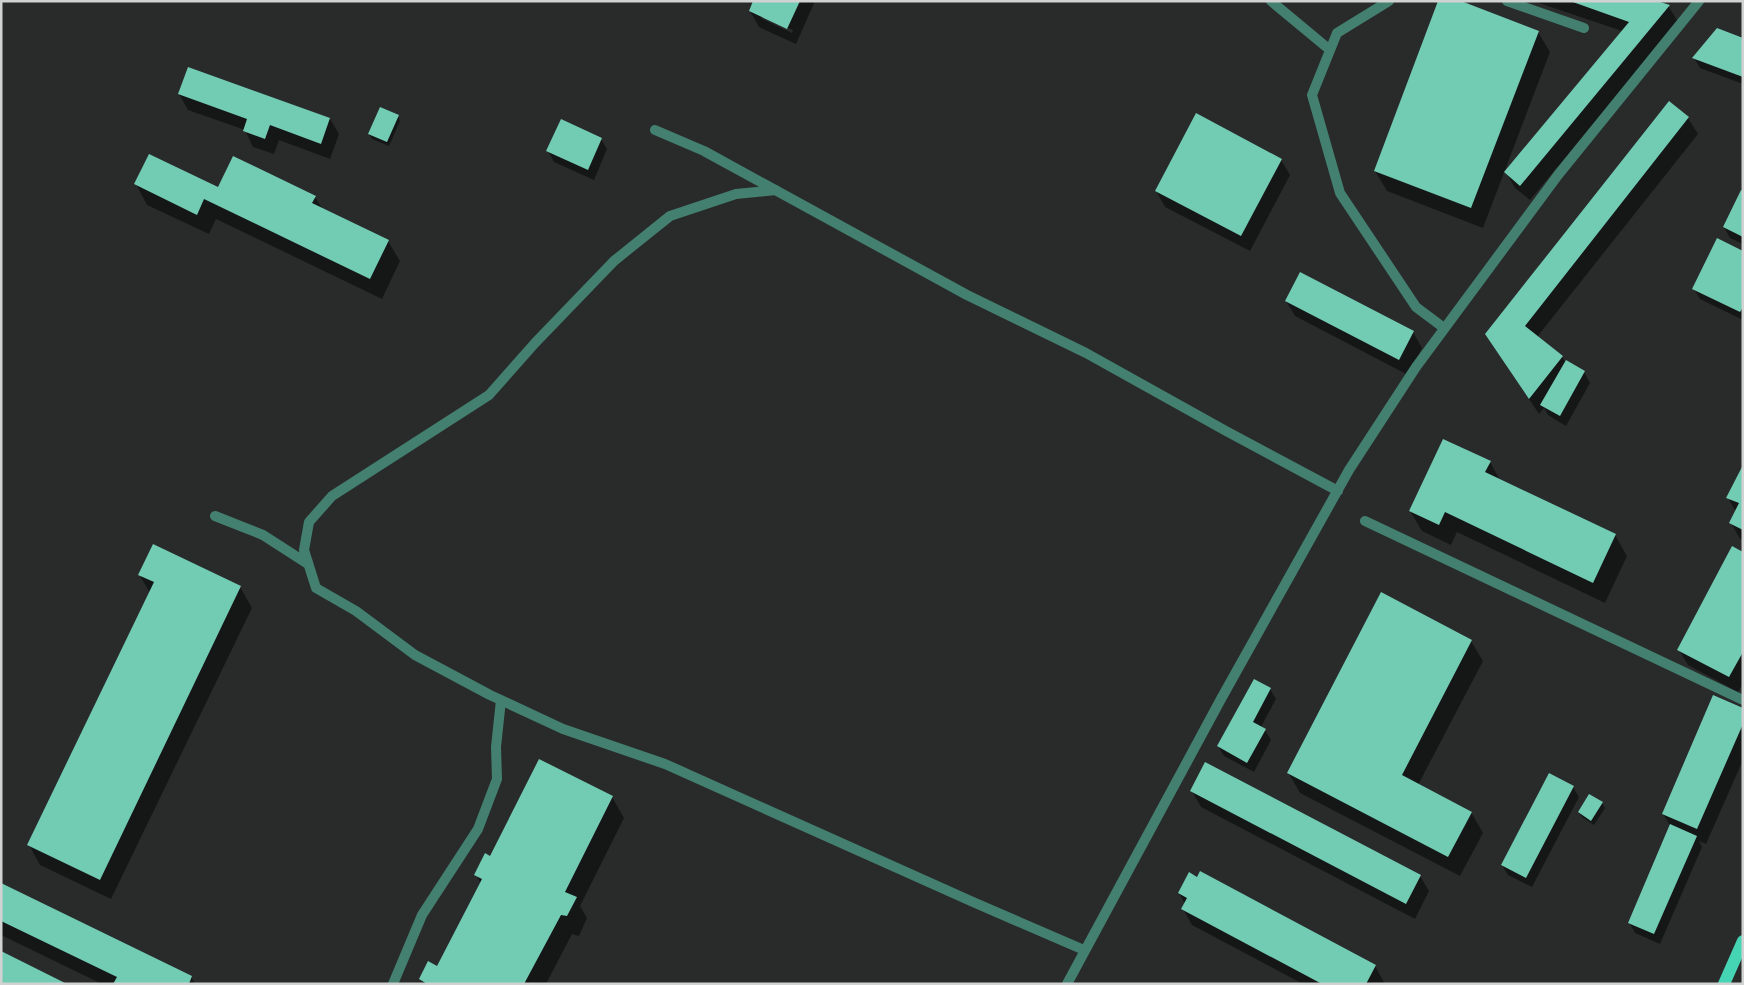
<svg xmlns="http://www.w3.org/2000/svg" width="1744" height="985" font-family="Rubik,sans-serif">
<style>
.shadow{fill:#0007;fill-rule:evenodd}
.building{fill:#72cbb3}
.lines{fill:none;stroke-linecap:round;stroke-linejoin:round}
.service{stroke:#43806f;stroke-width:10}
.minor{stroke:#43806f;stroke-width:10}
.primary{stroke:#46d5b4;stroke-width:12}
</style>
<rect width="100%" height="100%" fill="#292b2b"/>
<path class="shadow" d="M754 1H815L796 44 759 27 750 11ZM761 16 793 30 792 33 761 18Z
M1533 1H1654L1669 7 1678 22 1530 200 1515 188 1506 172 1622 31Z
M1538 32 1550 52 1483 228 1387 191 1375 171Z
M1743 39V84L1700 68 1694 58Z
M179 94 330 119 339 134 330 159 279 140 274 154 253 147 245 130 188 110Z
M1669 103 1688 118 1698 134 1537 337 1562 357 1566 363V362L1584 372 1590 383 1566 426 1548 415 1544 408 1539 414 1496 349Z
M398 116 400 121 389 146 372 139 369 134Z
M601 139 607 149 594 180 554 162 548 151Z
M1281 160 1290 175 1250 251 1165 207 1156 191Z
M136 184 218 188 315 197 323 210 388 241 400 261 382 299 216 219 209 234 147 205Z
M1743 193V244L1730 238 1724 227Z
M1743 252V320L1700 299 1694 289Z
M1286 301 1413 332 1422 348 1408 375 1295 316Z
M1490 462 1500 480 1615 535 1627 556 1605 603 1457 532 1451 545 1422 531 1410 511Z
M1743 467V540L1740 539 1731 523 1736 512 1728 498Z
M1743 554V684L1738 692 1688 665 1679 650Z
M139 574 240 587 252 608 111 899 40 865 29 845 150 593Z
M1471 641 1483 661 1418 785 1471 812 1483 833 1460 876 1300 793 1288 772Z
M1270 689 1276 699 1261 727 1265 730 1271 740 1254 772 1224 756 1218 746Z
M1743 710V760L1706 844 1699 841 1702 847 1660 944 1635 933 1629 922 1671 827 1663 814Z
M540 761 612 797 624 818 580 906 587 918 579 936 572 934 546 984H423L420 979 438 967 481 884 476 875 491 857Z
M1573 787 1579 797 1532 887 1508 875 1502 865Z
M1192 791 1420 876 1429 891 1415 919 1201 807Z
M1602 803 1605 808 1594 825 1582 817 1579 812Z
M1 885 191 977 195 984H102L1 935Z
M1179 893 1375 966 1384 982 1383 984H1303L1192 925 1183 909 1185 904Z"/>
<path class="building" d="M753 1H800L787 29 749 11Z
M1438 1H1461L1539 31 1471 208 1374 171Z
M1570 1H1657L1670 5 1520 186 1504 172 1629 22Z
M1717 28 1743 38V77L1692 58Z
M188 67 330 118 321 144 270 125 265 139 243 131 247 119 178 94Z
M1669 101 1689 117 1525 326 1563 356 1529 399 1485 334Z
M380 107 399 115 387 142 368 134Z
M1196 113 1282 159 1241 236 1155 191Z
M561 119 602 138 588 170 546 151Z
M149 154 218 187 233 156 316 196 312 203 389 240 370 279 204 199 197 215 134 184Z
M1741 190 1743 191V237L1723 227Z
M1717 238 1743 251V307L1740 312 1692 289Z
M1300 272 1414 331 1399 360 1285 301Z
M1566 360 1585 371 1560 416 1540 405Z
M1443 439 1491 461 1485 472 1616 534 1593 583 1445 512 1439 525 1409 511Z
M1743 465V530L1729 523 1739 503 1726 498Z
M153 544 241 586 100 880 27 845 154 582 138 575Z
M1732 546 1743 552V652L1729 677 1677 650Z
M1381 592 1472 640 1402 775 1472 812 1448 857 1287 773Z
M1254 679 1271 688 1253 722 1266 729 1247 763 1217 746Z
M1713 695 1743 708V724L1697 829 1662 814Z
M539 759 613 796 565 892 577 897 567 916 561 915 524 984H427L419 979 428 961 437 966 482 879 474 875 485 853 490 856Z
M1205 762 1421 875 1406 904 1190 791Z
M1549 773 1574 786 1526 878 1501 865Z
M1589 794 1603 802 1591 821 1578 812Z
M1670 824 1697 836 1654 934 1628 923Z
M1200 871 1376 965 1366 984H1322L1181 909 1187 898 1178 893 1189 872 1197 877Z
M1 883 192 976 189 984H113L117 977 1 921Z
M1 951 67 984H5L1 982Z"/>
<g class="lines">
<path class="service" d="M1271 1 1330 50
M1389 1 1337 33 1312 95 1340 193 1416 307 1444 328
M1507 1 1584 28"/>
<path class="minor" d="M655 130 704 151 967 295 1086 353 1226 431 1338 491
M776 190 736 194 670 216 614 261 535 343 489 395 332 496 309 522 304 550 316 588 356 611 415 655 490 695 563 729 665 764 973 902 1084 950
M215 516 263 535 308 564
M1365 521 1743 700
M393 984 422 915 478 829 497 779 496 747 501 700
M1067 984 1221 699 1349 470 1416 367 1558 175 1699 1"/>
<path class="primary" d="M1724 984 1743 941"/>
</g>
<rect width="1744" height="985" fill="none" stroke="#d1d3d2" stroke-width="5"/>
</svg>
